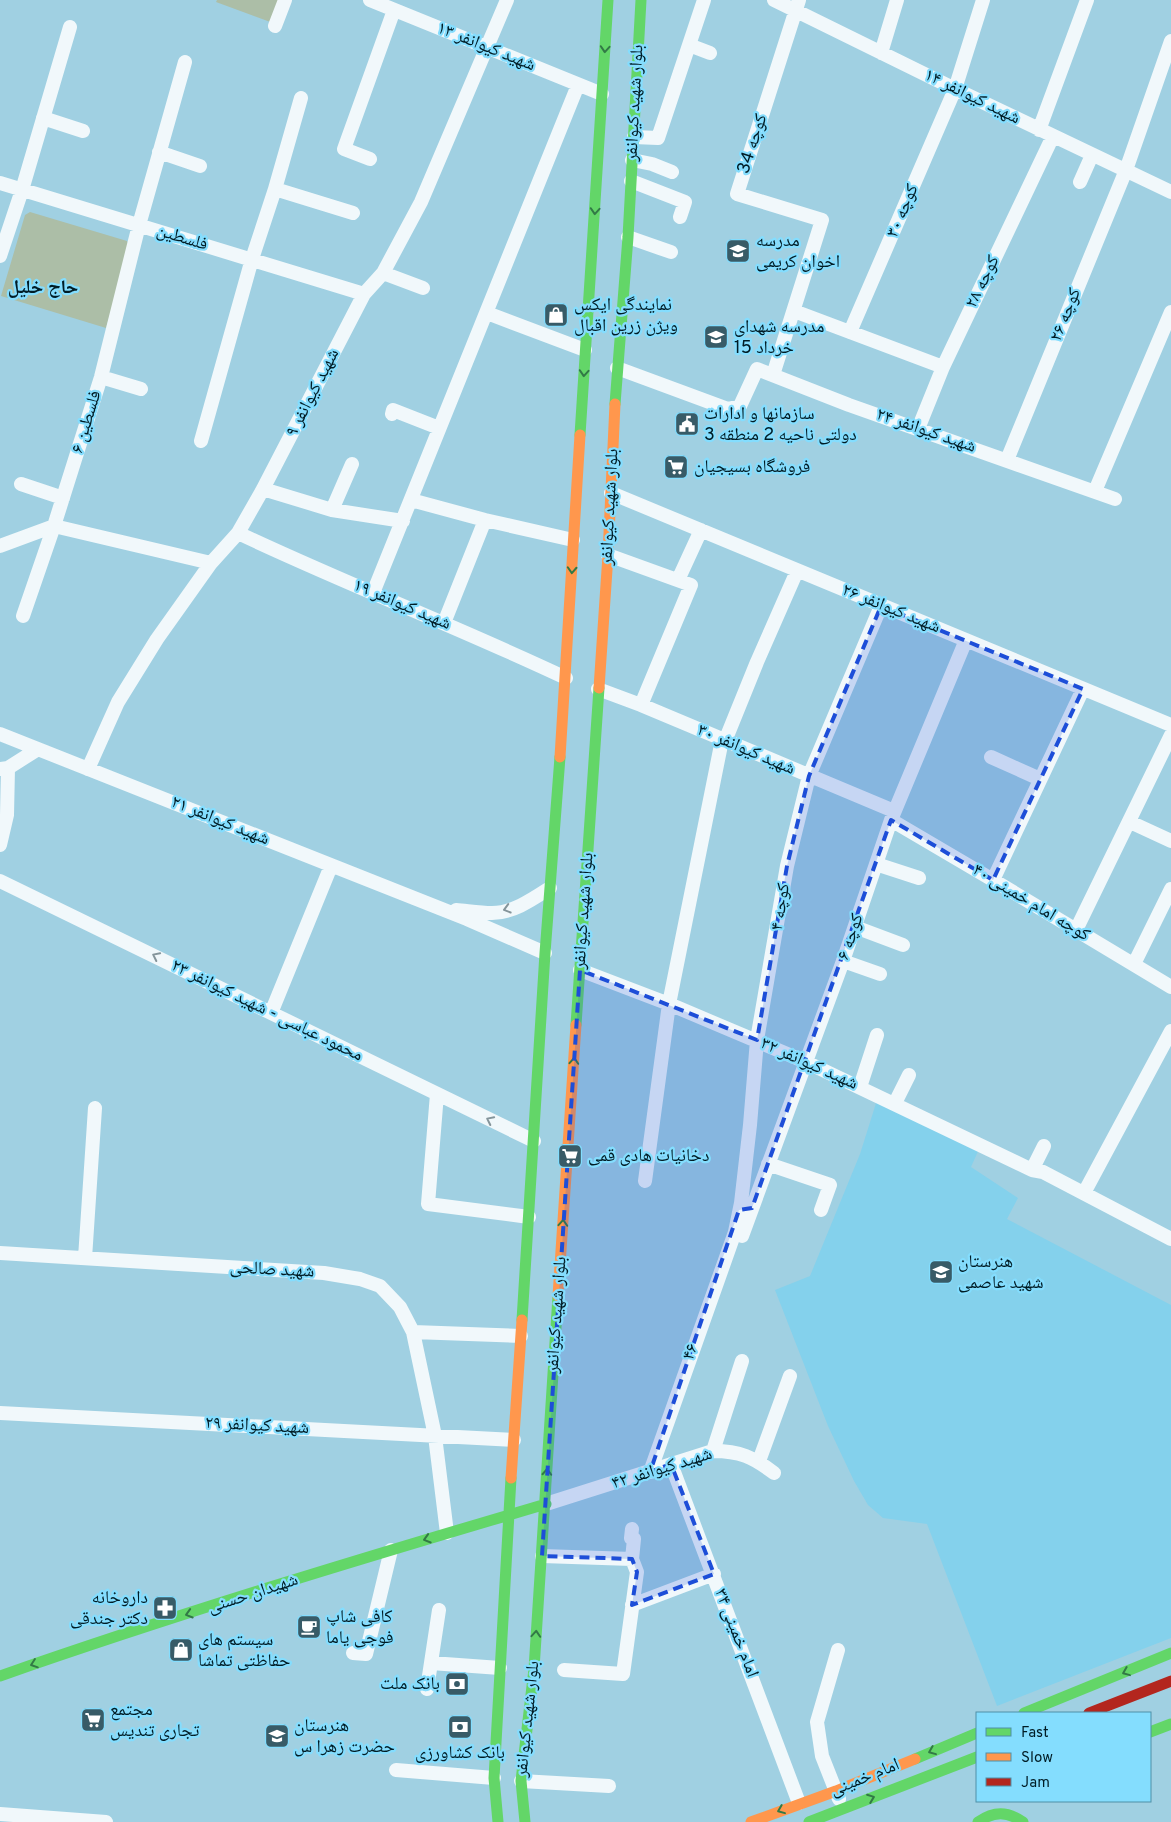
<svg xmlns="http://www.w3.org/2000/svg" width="1171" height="1822" font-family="Overpass,'Noto Naskh Arabic',sans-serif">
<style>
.built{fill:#84d1ec}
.green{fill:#acbea7}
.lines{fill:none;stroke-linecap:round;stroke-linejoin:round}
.street{stroke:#f1f8fb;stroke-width:14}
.fast{stroke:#63d668;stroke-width:11}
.slow{stroke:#ff974d;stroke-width:11}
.jam{stroke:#b3261e;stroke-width:11}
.oneway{stroke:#327946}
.oneway2{stroke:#85959b}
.marked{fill:#1d4ed8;fill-opacity:0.2;stroke:#1d4ed8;stroke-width:4;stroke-dasharray:10 6;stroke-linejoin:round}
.labels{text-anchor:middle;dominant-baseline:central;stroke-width:4.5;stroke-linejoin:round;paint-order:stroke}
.street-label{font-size:18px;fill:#001c25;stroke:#84ddfe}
.poi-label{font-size:18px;fill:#001c25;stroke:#84ddfe;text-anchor:start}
.neighbourhood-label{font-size:19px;font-weight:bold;fill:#001c25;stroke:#84ddfe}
</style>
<rect width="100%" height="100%" fill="#a0d0e2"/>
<path class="built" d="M877 1100 980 1147 971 1167 1018 1198 1007 1219 1171 1305V1638L997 1706 927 1524 883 1518 868 1505 854 1481 828 1426 775 1290 810 1276 860 1154Z"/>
<path class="green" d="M217 0H282L273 23 216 2Z
M30 212 127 241 130 248 106 328 1 296 25 215Z"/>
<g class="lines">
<path class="street" d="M370 0 602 94
M774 0 955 89 1171 192
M275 26 285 0
M689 45 710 53
M881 53 897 0
M43 118 83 131
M1039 130 1087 0
M634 137 658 138 704 0
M159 152 200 166
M370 159 344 149 394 10
M632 160 652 164 672 172
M631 181 685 202 680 217
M1080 182 1092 155
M0 183 364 294
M275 189 353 213
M628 237 671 252
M0 256 22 190 70 27
M383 273 423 288
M794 311 943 367
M487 313 585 350
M850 332 955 89 983 0
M617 368 728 409 740 406 757 369 849 405 1115 499
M773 375 822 220 737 194 799 0
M101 377 141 389
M392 414 393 410 439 428
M918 429 943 367 1053 136
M201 441 252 259 275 189 301 98
M1007 460 1126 170 1171 41
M21 484 63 498
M263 489 332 510 403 521
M1095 491 1171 312
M611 493 1171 725
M411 500 485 520 573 540
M332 510 352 464
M238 533C346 584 458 627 566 678
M0 546 54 526 211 563
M608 555 691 585 641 705
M678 580 701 530
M373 593 578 85
M23 616 54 526 101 377 139 225 185 62
M444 623 485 520
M598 689 641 705 894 811
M0 734 467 919 545 953
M725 741 757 662 797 571
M991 757 1040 779
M0 769 8 768 38 749
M88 769 118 702 157 639 211 563 238 533 263 489 364 294 383 273 421 202 507 0
M891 820 993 880 1171 987
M1130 822 1171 841
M0 845 7 815 8 768
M876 864 919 878
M993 880 1083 689
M0 881 534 1141
M456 910C468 911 480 913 492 913 513 913 533 899 550 888
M855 927 903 945
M1076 930 1171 735
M843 961 880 974
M1134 964 1171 889
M580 970 669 1004 806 1062 1032 1170 1043 1172 1171 1239
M271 1013 331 866
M860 1087 877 1035
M437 1094 428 1204 529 1217
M895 1103 909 1075
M768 1164 830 1185 821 1210
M1032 1170 1044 1146
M645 1181 669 1004 722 740
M1084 1193 1171 1031
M742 1236 843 961 891 820 966 640
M0 1253 324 1273 360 1279 380 1286 400 1307 413 1332 435 1436 447 1533
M85 1258 95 1108
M413 1332 521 1336
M0 1413 514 1440
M713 1451 742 1361
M759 1461 790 1376
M671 1464 799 1803
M650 1472 735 1232 741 1203 750 1125 757 1040 787 866 809 776 881 606
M546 1504 713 1451C740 1451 753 1457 774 1473
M542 1556 632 1559
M632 1605 714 1574
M838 1650 817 1722 822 1756 839 1799
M353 1653 366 1654 391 1550
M431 1663 500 1668
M564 1670 623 1674 637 1572 632 1559 634 1539 631 1538 632 1529
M427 1689 439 1610
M396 1770 494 1778
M521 1781 609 1786
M0 1814 106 1822"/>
<path class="fast" d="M615 404 628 237 641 0
M580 435 608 0
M576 1025 599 688
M522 1320 545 953 560 757
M0 1676C180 1613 363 1558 546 1504
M1024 1713 1171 1653
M1150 1732 1171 1724
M915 1759 977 1733
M498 1822 494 1778 511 1478
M525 1822 521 1781 534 1669 558 1296
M809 1822 977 1757
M978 1822C994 1811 1007 1811 1023 1822"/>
<path class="slow" d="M599 688 608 555 615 404
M560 757 580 435
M558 1296 576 1025
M511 1478 522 1320
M751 1822 836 1791 915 1759"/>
<path class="jam" d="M1089 1713 1171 1681"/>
</g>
<defs><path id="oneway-chevron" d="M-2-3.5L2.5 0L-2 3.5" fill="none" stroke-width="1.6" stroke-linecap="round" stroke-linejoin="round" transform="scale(1.25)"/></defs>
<g class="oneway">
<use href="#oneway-chevron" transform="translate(605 49) rotate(94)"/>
<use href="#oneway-chevron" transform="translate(595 211) rotate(94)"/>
<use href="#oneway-chevron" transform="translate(584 373) rotate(94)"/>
<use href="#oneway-chevron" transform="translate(572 570) rotate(93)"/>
<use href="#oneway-chevron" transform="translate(574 1061) rotate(-86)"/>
<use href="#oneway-chevron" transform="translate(563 1223) rotate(-86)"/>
<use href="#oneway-chevron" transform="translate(547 1472) rotate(-87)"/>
<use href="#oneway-chevron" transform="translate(427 1539) rotate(163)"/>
<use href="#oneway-chevron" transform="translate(189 1614) rotate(163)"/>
<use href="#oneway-chevron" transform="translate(536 1634) rotate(-86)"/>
<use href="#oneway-chevron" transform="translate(34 1664) rotate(161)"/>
<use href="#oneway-chevron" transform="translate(1126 1672) rotate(158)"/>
<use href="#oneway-chevron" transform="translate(932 1751) rotate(158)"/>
<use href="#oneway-chevron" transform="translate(871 1798) rotate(-21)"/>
<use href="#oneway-chevron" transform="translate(781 1810) rotate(158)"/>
</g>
<g class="oneway2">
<use href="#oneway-chevron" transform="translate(507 909) rotate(164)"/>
<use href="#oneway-chevron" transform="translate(156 956) rotate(-154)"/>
<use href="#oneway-chevron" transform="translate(490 1120) rotate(-154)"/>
</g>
<path class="marked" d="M881 606 1083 689 993 880 891 820 752 1208 739 1210 650 1472 671 1464 714 1574 632 1605 637 1572 632 1559 542 1556 580 970 757 1040 787 866 809 776Z"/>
<defs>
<symbol id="school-square" viewBox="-11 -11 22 22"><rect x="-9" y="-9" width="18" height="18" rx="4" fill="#385b67" stroke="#84ddfe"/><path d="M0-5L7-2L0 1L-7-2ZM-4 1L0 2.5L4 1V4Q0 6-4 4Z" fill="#fff"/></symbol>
<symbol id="shop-square" viewBox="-11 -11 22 22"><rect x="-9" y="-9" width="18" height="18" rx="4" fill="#385b67" stroke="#84ddfe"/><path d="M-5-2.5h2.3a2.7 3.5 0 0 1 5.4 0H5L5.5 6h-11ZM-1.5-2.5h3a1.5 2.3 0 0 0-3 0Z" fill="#fff"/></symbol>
<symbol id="civic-square" viewBox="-11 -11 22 22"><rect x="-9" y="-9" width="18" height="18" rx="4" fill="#385b67" stroke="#84ddfe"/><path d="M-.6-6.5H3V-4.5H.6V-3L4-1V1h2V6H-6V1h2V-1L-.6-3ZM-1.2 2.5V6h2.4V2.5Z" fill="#fff"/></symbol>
<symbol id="supermarket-square" viewBox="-11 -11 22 22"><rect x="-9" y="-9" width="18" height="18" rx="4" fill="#385b67" stroke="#84ddfe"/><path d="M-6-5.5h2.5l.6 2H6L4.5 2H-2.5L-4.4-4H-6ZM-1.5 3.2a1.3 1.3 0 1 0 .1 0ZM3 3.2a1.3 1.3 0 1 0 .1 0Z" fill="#fff"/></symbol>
<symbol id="pharmacy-square" viewBox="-11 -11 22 22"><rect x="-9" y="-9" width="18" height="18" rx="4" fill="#385b67" stroke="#84ddfe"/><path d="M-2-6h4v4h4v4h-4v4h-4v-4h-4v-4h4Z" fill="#fff"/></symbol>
<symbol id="cafe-square" viewBox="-11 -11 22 22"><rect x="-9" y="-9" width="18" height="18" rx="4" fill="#385b67" stroke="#84ddfe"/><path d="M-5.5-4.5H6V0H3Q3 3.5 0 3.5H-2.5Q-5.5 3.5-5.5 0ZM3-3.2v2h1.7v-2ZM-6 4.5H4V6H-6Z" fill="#fff"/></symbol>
<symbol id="bank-square" viewBox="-11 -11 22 22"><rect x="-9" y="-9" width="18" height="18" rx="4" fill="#385b67" stroke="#84ddfe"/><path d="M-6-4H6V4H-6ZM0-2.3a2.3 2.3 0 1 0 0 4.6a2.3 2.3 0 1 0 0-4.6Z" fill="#fff"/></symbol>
</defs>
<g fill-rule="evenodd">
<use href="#school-square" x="724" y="237" width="28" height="28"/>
<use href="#shop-square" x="542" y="301" width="28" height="28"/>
<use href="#school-square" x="702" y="323" width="28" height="28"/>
<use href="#civic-square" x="673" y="410" width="28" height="28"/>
<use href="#supermarket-square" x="662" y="453" width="28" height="28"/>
<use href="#supermarket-square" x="556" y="1142" width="28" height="28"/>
<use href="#school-square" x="927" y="1258" width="28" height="28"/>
<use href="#pharmacy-square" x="151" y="1594" width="28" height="28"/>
<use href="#cafe-square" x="295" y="1613" width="28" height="28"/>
<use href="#shop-square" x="167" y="1636" width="28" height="28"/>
<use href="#bank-square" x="443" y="1670" width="28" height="28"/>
<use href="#supermarket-square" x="79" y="1706" width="28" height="28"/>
<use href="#bank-square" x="446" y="1713" width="28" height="28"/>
<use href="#school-square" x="263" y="1722" width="28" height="28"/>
</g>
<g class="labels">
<g class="street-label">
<text transform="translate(486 47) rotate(22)">شهید کیوانفر ۱۳</text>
<text transform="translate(972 97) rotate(26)">شهید کیوانفر ۱۴</text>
<text transform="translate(635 103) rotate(-87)">بلوار شهید کیوانفر</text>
<text transform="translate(753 144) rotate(-72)">کوچه 34</text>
<text transform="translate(903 211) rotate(-67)">کوچه ۳۰</text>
<text transform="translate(182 238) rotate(17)">فلسطین</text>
<text transform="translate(983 282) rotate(-64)">کوچه ۲۸</text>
<text transform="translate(1066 315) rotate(-68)">کوچه ۲۶</text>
<text transform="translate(313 393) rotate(-63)">شهید کیوانفر ۹</text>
<text transform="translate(87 422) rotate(-73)">فلسطین ۶</text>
<text transform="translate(926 431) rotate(19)">شهید کیوانفر ۲۴</text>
<text transform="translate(610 507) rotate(-87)">بلوار شهید کیوانفر</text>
<text transform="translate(402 605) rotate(23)">شهید کیوانفر ۱۹</text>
<text transform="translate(891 609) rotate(22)">شهید کیوانفر ۲۶</text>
<text transform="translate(746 750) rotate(23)">شهید کیوانفر ۳۰</text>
<text transform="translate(220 821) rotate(22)">شهید کیوانفر ۲۱</text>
<text transform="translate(1031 903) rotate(31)">کوچه امام خمینی ۴۰</text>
<text transform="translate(781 907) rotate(-81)">کوچه ۴</text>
<text transform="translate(584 911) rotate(-86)">بلوار شهید کیوانفر</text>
<text transform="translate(851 937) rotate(-71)">کوچه ۶</text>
<text transform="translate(267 1011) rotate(26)">محمود عباسی - شهید کیوانفر ۲۳</text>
<text transform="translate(809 1064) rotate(24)">شهید کیوانفر ۳۲</text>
<text transform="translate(272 1270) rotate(3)">شهید صالحی</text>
<text transform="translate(557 1315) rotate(-86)">بلوار شهید کیوانفر</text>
<text transform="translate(691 1352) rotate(-71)">۴۶</text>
<text transform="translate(257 1426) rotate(3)">شهید کیوانفر ۲۹</text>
<text transform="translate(662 1469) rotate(-17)">شهید کیوانفر ۴۲</text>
<text transform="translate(253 1594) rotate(-18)">شهیدان حسنی</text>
<text transform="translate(736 1633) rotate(69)">امام خمینی ۳۴</text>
<text transform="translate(528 1719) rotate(-84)">بلوار شهید کیوانفر</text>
<text transform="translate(865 1778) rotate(-22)">امام خمینی</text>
</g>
<g class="poi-label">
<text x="756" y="241">مدرسه<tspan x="756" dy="21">اخوان کریمی</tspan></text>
<text x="574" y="305">نمایندگی ایکس<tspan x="574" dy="21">ویژن زرین اقبال</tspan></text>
<text x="734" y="327">مدرسه شهدای<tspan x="734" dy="21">15 خرداد</tspan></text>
<text x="704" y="414">سازمانها و ادارات<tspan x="704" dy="21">دولتی ناحیه 2 منطقه 3</tspan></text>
<text x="694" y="467">فروشگاه بسیجیان</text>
<text x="588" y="1156">دخانیات هادی قمی</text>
<text x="958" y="1262">هنرستان<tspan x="958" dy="21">شهید عاصمی</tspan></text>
<text x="148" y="1598" text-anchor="end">داروخانه<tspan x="148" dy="21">دکتر جندقی</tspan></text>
<text x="326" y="1617">کافی شاپ<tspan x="326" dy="21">فوجی یاما</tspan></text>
<text x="198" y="1640">سیستم های<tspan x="198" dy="21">حفاظتی تماشا</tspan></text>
<text x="440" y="1684" text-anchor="end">بانک ملت</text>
<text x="110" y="1710">مجتمع<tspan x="110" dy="21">تجاری تندیس</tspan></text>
<text x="294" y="1726">هنرستان<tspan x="294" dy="21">حضرت زهرا س</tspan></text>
<text x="460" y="1753" text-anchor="middle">بانک کشاورزی</text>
</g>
<g class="neighbourhood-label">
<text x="43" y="288">حاج خلیل</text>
</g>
</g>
<rect x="976" y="1712" width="175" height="90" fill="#84ddfe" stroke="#4f90a7"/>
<rect x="986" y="1728" width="25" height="8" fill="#63d668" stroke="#4f90a7"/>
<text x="1021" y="1737" font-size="15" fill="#001c25">Fast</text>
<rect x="986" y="1753" width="25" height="8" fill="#ff974d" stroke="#4f90a7"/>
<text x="1021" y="1762" font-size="15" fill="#001c25">Slow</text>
<rect x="986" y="1778" width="25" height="8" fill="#b3261e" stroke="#4f90a7"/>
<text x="1021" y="1787" font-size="15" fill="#001c25">Jam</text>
</svg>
